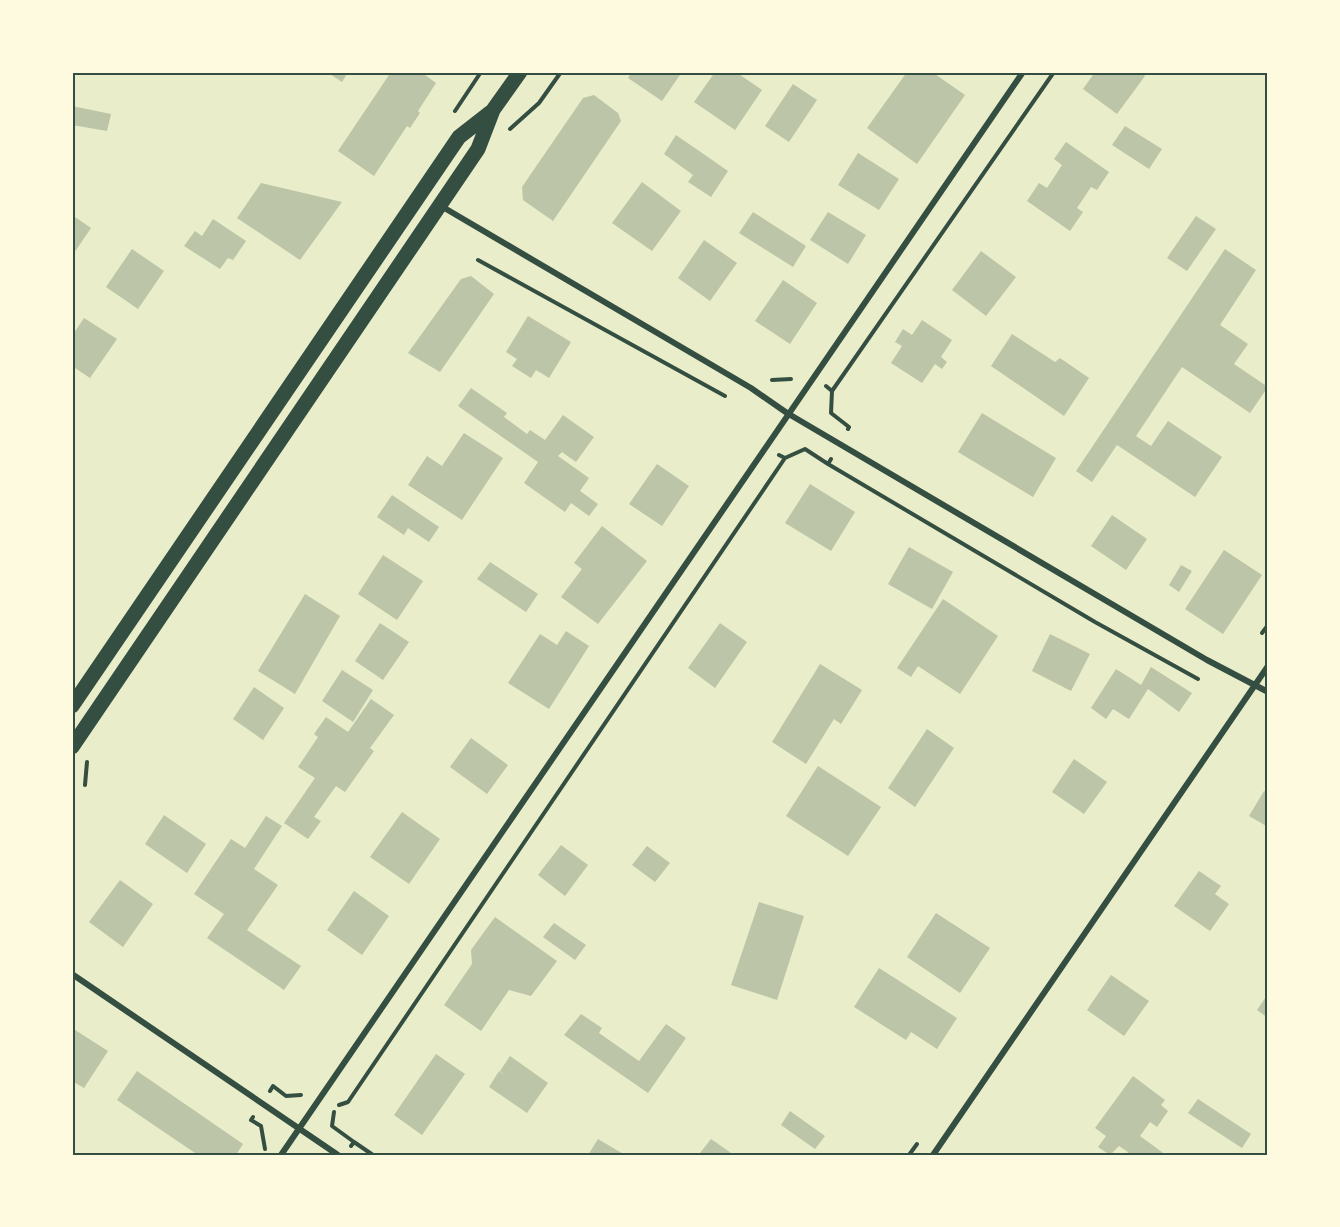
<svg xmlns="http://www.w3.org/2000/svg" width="1340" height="1227" font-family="Overpass,sans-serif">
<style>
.building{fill:#bcc5a7}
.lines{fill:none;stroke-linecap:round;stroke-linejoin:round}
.path{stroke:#344e41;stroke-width:4}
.minor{stroke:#344e41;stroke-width:6}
.primary{stroke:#344e41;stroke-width:15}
.neatline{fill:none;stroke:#344e41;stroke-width:2}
</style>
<rect width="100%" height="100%" fill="#e9edc9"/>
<path class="building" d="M327 72H348L342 82Z
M391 72H421L436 83 418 111 420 113 410 128 407 126 374 176 338 151Z
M632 72H682L662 101 628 78Z
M715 72H736L762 90 735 130 694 102Z
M907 72H932L965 95 917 164 867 128Z
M1095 72H1140L1145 76 1117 114 1083 89Z
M793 84 817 100 789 142 765 126Z
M594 95 618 113 621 121 553 221 523 200 522 187 583 98Z
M72 106 111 114 107 131 72 125Z
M1125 126 1162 149 1149 169 1112 145Z
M676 135 728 171 711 197 688 182 693 175 664 154Z
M1066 142 1109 172 1097 190 1091 187 1077 208 1083 212 1070 231 1027 201 1039 183 1047 188 1062 165 1054 159Z
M858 153 899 179 879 210 838 185Z
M642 182 681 211 652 251 612 223Z
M261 183 342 202 300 260 237 218Z
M753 212 806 246 793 267 739 233Z
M828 212 866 235 848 264 810 240Z
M72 215 91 228 72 256Z
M1196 216 1216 229 1187 271 1167 258Z
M213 219 246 241 233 260 228 258 220 269 184 246 195 231 202 236Z
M704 240 737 263 710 301 678 278Z
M132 249 164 271 138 309 106 287Z
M1225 249 1256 270 1220 325 1248 344 1234 364 1268 387 1250 413 1182 367 1136 436 1151 446 1168 421 1222 457 1195 497 1117 445 1092 482 1076 471Z
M981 251 1016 277 986 316 952 290Z
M471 276 494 294 440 372 408 353 461 279Z
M783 280 817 303 790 344 755 321Z
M528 316 571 342 549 378 536 370 531 378 512 366 517 359 506 352Z
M84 318 117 339 90 378 72 366V336Z
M922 320 952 340 941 357 947 362 942 369 935 364 922 383 891 363 902 346 895 342 903 329 912 335Z
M1012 334 1055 362 1060 358 1089 378 1064 416 991 366Z
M471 388 507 413 504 417 527 434 530 430 545 440 563 415 594 437 576 462 562 452 558 456 589 478 580 491 598 504 589 516 571 503 565 512 524 483 538 462 458 406Z
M982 413 1056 458 1033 497 958 452Z
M464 433 503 458 462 520 408 485 427 456 442 466Z
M657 464 689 486 662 526 629 504Z
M810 484 855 512 831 551 785 523Z
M392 495 439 527 429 542 408 528 404 535 377 517Z
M1112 515 1147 539 1126 570 1091 546Z
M602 526 647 561 598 624 561 597 582 569 574 563Z
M909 547 953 572 932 609 888 584Z
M1224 550 1262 575 1223 634 1185 609Z
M383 555 423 581 397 620 358 594Z
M490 562 538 594 526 612 477 579Z
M1181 565 1192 571 1179 592 1169 585Z
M305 594 340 616 295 694 258 671Z
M943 599 998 636 960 694 918 666 911 677 897 668Z
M380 623 409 642 383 680 355 661Z
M720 623 747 642 715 688 688 668Z
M566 631 589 646 549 709 508 683 540 634 557 645Z
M1050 634 1090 654 1071 691 1032 671Z
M820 664 862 690 841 724 834 719 806 764 772 742Z
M1151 667 1192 693 1179 712 1148 689 1129 719 1113 709 1106 719 1091 708 1116 669 1141 685Z
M342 670 373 690 353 722 322 701Z
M254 687 284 708 263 740 233 719Z
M371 699 394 715 370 748 374 751 345 792 336 786 314 817 321 821 308 839 284 823 315 778 298 767 318 737 314 734 326 717 348 732Z
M927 729 954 748 915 807 888 788Z
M471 738 508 765 487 794 450 767Z
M1074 759 1107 782 1084 814 1052 792Z
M818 766 881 807 848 856 786 816Z
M1264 791 1268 793V827L1249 816Z
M402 812 440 839 409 884 370 857Z
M164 815 206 844 187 873 145 844Z
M266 816 282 826 254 869 278 885 247 930 301 966 284 990 207 938 224 914 194 894 231 839 245 848Z
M561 845 588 865 565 896 538 875Z
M647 846 670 863 655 882 632 865Z
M1199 871 1221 886 1215 894 1229 904 1210 931 1174 906Z
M120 880 153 904 123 947 89 922Z
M354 891 389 916 362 955 327 930Z
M759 902 804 916 777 1000 731 985Z
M936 913 990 948 960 993 907 957Z
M495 917 557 961 531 996 509 990 481 1031 444 1005 472 964 471 950Z
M554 923 586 945 575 960 543 937Z
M879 968 957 1018 937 1049 911 1032 906 1040 854 1007Z
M1111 975 1149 1001 1124 1036 1087 1010Z
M1268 994V1018L1257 1010Z
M581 1014 602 1028 599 1033 639 1061 666 1024 686 1038 648 1093 564 1035Z
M72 1028 108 1051 84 1088 72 1081Z
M436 1054 465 1074 422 1135 394 1115Z
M510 1056 548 1083 527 1113 489 1087 499 1071 505 1076 500 1071Z
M137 1071 243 1144 236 1155H198L117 1100Z
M1133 1076 1165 1100 1161 1105 1168 1111 1157 1127 1150 1122 1140 1136 1166 1155H1126L1128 1152 1119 1146 1110 1155 1098 1147 1106 1136 1095 1128Z
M1198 1099 1251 1134 1242 1148 1188 1113Z
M790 1111 825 1136 815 1149 781 1125Z
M598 1139 625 1155H588Z
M711 1139 734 1155 700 1153Z"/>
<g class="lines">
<path class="path" d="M455 111 481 72
M510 129 539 103 561 72
M478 260 725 396
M772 380 791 379
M826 386 832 391 831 413 849 427 848 429
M832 391 1054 72
M779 455 785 458 805 449 828 464 831 459
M828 464 1095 622 1198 679
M1262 633 1268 625
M85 785 87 762
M270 1091 273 1086 286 1096 301 1095
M339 1105 348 1102 785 458
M334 1112 332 1126 354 1142 351 1146
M253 1117 251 1120 261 1126 265 1149
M354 1142 373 1155
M909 1155 917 1144"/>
<path class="minor" d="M441 206 751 388 787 413 1207 660 1268 692
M72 974 338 1155
M281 1155 1023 72
M933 1155 1268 666"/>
<path class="primary" d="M72 706 459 137 491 112
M72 747 440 205 478 149 493 110 520 72"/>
</g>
<rect width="1340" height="1227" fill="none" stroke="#fefae0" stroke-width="147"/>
<rect x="74" y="74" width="1192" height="1080" class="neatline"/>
</svg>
